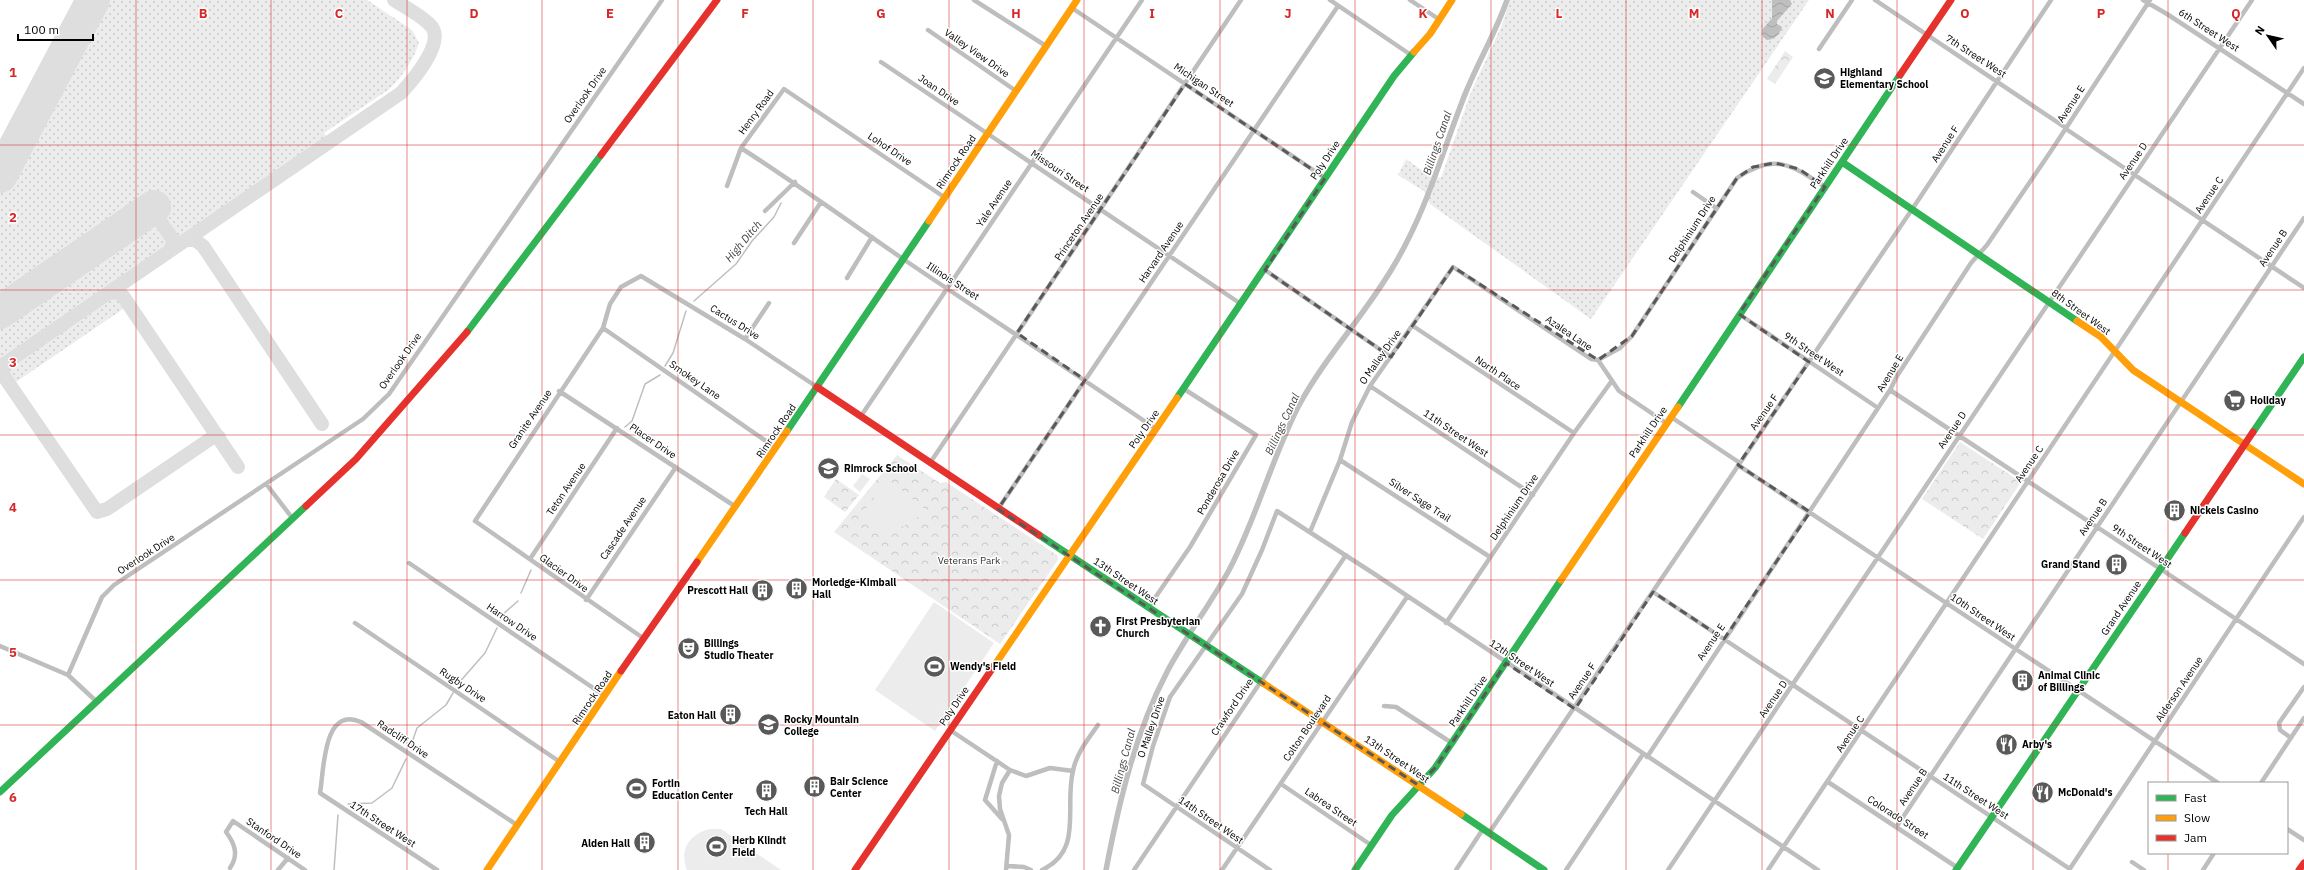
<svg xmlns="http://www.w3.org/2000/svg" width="2304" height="870" font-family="'IBM Plex Sans',sans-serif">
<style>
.grass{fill:url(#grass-dots)}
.forest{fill:url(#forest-crowns)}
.pitch{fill:#ececec}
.water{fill:url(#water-waves)}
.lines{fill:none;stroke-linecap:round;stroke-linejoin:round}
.stream{stroke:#bfbfbf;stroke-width:1.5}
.canal{stroke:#bfbfbf;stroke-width:5.5}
.taxiway{stroke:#dedede;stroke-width:14}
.runway{stroke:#dedede;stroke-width:34}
.street{stroke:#bebebe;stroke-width:4.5}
.fast{stroke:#30b455;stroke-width:7}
.slow{stroke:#ff9f0a;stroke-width:7}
.jam{stroke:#e5322d;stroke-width:7}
.marked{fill:none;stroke:#595959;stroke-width:3;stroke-dasharray:8 5;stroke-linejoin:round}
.grid{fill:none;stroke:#d62828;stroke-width:1;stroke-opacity:0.55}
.labels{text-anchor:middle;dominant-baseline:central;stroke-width:3;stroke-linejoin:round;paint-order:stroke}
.street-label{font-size:10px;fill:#000;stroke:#fff}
.poi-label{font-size:10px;font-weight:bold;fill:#000;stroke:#fff;text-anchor:start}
.park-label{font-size:10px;fill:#333;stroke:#fff}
.water-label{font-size:11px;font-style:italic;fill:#444;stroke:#fff}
.grid-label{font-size:13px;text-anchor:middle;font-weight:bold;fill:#d62828;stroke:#fff;stroke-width:3;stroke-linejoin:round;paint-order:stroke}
</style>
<defs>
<pattern id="grass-dots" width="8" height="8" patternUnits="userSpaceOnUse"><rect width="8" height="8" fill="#ececec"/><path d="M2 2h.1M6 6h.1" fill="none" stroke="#c9c9c9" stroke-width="1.8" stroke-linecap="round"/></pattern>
<pattern id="forest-crowns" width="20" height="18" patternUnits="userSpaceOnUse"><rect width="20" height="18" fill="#ececec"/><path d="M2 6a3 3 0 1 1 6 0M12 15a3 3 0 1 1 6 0" fill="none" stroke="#c9c9c9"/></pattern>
<pattern id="water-waves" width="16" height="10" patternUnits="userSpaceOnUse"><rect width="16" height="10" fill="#bfbfbf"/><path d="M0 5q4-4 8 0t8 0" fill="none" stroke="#a2a2a2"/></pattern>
</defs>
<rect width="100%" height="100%" fill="#fff"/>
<path class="grass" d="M103 0H367L412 30 419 43C414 59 400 80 388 90L324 133 327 137 325 140 187 234 179 237 170 229 150 199 0 302V194Z
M1510 0H1809L1591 319 1430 204 1424 191 1398 175 1406 159 1428 175 1441 178 1471 92 1502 25Z
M150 220 158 226 167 244 160 253 0 362V322Z
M110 298 121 300 124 304 123 309 16 382H10L7 374 10 366Z"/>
<path class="forest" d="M1785 51 1793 57 1775 84 1767 79Z
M1960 442 2021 482 1983 539 1922 499Z
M897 455 940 483 946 482 1057 555 1058 560 1000 644 834 532Z
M836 479 859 495 845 512 824 497Z"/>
<path class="pitch" d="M862 474 870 479 860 492 853 486Z
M891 482 925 509C910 531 879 536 860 516L886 483Z
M934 602 994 643 935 731 875 690Z
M710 829H721L781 870H687C679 850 689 834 710 829Z"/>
<path class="water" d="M1772 0H1790L1792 4 1777 21V24L1782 27C1780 35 1774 39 1767 40L1763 37 1762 30 1772 18Z"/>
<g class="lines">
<path class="stream" d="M694 301 736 264 752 241 774 217 781 203
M665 366 673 353 686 311
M625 427 632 421 645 384 660 375
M521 593 531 570
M500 620 503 614 518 601
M457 685 485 653 497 628
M410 748 417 728 446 705 453 693
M348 804 372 803 392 788 406 759
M334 870 338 815"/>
<path class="canal" d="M1106 870C1119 802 1135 733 1167 672 1185 638 1209 606 1228 572 1256 520 1271 460 1298 407 1325 357 1364 316 1393 267 1425 214 1440 159 1462 102 1475 67 1495 35 1507 0"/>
<path class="taxiway" d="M151 208 173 240 171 250
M186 240H195L203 246 322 424
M109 293 117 292 123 296 238 467
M5 363 2 371 5 378 97 512 107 509 213 437H219
M0 367 401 93C413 80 444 44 432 27 423 16 406 8 394 0"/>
<path class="runway" d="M0 176 93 0
M0 312 154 207"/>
<path class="street" d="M974 0 1046 46
M1330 0 1411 55
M1410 0 1440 20
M1875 0 2066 128
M2143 0 2167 14 2304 104
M1072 8 1325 178
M928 30 1016 91
M1819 49 1852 0
M881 62 1241 304
M2066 129 2304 288
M741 148C797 184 851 223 906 261 989 317 1073 372 1156 429
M727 186 741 148 784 89 944 197
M1693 192 1716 208
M765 211 795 182
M794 243 821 202
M1265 270 1391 357
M847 278 872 237
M1739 314 1878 408
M1413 326 1574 433
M603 328 776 448
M745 339 769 303
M1598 360 1620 348 1632 336 1737 178C1774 152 1792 165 1825 187
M1370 386 1533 495
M1890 390 2304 664
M559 391 736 507
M861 416 1142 0
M1671 417 1740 463
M1340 460 1490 557
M930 463 1241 0
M1738 465 2218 783
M267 485 293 519
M998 509 1338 6
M1310 532 1340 460 1352 422 1370 386 1453 267 1591 359 1598 360 1619 391 1666 423
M530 559 617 428
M409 563 605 696
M1653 592 2070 869
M586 600 676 467
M1148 608 1190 547 1256 435 1184 389
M355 623 560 762
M1446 623 1574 433 1611 382
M643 638 475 521 603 328 610 304 621 287 641 276 745 339 817 387
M0 646 68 675 97 702
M68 675 102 597 114 585 363 419 389 394 662 0
M1384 706 1396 707 1452 743
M950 730 1010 770 1026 776 1050 768 1073 771
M2291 738 2280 730 2279 723 2304 687
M1647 757 1890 390 1897 376 1971 263 1987 245 2051 151 2150 0
M997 761 985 800 1002 819
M1828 782 1958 868
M2261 783 2304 718
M1281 784 1371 845
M1897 826 2304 218
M2287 829 2304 840
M1489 833 1915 205 2051 0
M2132 862 2144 870
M1008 866 1024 867 1031 870
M230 868C239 855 235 844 226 832L233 821 305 870
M278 870 288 858
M437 870 320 793C324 770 323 705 361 722L517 825
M1006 870 1009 835 1000 809 999 796 1002 783 1010 770
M1042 870C1084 850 1064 808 1073 771 1076 754 1088 739 1098 725
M1134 870 1346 555
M1222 870 1407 597
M1270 870 1143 784 1153 746 1170 697 1242 594 1262 550 1277 511 1376 575 1818 870
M1456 870 1483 829
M1566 870 1643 754
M1668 870 2252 0
M1768 870 2304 68
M2069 870 2304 517
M2203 870 2214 853"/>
<path class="fast" d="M1842 162 2077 321
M467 332 601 155
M1177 398 1394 76 1414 52
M1678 407 1900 75
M787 431 929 221
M2253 432 2304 357
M1039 535 1263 683
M0 792 306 506
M1461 814 1544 870
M1355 870 1392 815 1435 768 1561 580
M1956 870 2185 533"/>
<path class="slow" d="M1414 52 1430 34 1452 0
M929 221 1077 0
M2077 321 2101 337 2133 370 2304 484
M697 562 787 431
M1561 580 1678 407
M994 666 1177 398
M1263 683 1461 814
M487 870 621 671"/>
<path class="jam" d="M1900 75 1951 0
M601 155 717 0
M817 387 1039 535
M306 506 356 459 467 332
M2185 533 2253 432
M621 671 697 562
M855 870 994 666
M2299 870 2304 863"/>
</g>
<path class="marked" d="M1185 84 1325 178 1265 270 1391 357 1453 267 1598 360 1632 336 1737 178 1753 167 1775 163 1799 169 1825 187 1739 314 1809 362 1738 465 1810 512 1724 639 1653 592 1575 709 1506 663 1435 768 1418 785 998 509 1085 380 1017 333Z"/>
<path class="grid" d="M136 0V870M271 0V870M407 0V870M542 0V870M678 0V870M813 0V870M949 0V870M1084 0V870M1220 0V870M1355 0V870M1491 0V870M1626 0V870M1762 0V870M1897 0V870M2033 0V870M2168 0V783M0 145H2304M0 290H2304M0 435H2304M0 580H2304M0 725H2304M2168 853V870"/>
<defs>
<symbol id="school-disc" viewBox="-11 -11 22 22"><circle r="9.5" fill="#595959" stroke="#fff"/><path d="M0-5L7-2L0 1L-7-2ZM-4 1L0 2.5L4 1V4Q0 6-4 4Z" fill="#fff"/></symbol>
<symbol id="supermarket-disc" viewBox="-11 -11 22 22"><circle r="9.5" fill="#595959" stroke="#fff"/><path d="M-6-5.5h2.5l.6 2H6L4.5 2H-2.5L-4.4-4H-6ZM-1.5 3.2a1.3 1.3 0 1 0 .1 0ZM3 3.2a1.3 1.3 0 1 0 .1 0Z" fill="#fff"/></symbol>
<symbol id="building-disc" viewBox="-11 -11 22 22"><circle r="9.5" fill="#595959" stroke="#fff"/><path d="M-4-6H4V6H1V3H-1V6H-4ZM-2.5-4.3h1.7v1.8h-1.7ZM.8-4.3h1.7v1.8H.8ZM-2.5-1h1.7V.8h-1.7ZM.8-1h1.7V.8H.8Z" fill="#fff"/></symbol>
<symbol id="church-disc" viewBox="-11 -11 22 22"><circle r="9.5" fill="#595959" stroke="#fff"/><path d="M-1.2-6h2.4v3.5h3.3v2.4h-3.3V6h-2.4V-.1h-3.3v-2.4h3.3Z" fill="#fff"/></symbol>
<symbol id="theatre-disc" viewBox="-11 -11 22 22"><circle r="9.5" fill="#595959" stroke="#fff"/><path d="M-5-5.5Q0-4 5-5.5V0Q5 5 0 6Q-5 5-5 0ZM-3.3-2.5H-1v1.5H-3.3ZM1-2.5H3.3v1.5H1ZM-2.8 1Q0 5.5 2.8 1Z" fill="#fff"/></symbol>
<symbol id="stadium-disc" viewBox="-11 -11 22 22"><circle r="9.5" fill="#595959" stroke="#fff"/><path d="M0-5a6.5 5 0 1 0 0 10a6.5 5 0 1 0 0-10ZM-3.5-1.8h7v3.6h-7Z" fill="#fff"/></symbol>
<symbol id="university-disc" viewBox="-11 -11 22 22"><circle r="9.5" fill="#595959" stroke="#fff"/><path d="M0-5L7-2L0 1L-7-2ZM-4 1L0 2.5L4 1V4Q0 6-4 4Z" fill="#fff"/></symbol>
<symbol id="restaurant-disc" viewBox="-11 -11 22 22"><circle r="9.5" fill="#595959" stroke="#fff"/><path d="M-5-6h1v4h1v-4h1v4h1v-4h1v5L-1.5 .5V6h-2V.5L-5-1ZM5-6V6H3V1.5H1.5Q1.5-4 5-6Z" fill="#fff"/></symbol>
</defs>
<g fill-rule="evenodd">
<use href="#school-disc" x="1812" y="66" width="25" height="25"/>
<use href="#supermarket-disc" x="2222" y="388" width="25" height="25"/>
<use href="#school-disc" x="816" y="456" width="25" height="25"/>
<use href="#building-disc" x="2162" y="498" width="25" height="25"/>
<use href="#building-disc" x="2104" y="552" width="25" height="25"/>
<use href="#building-disc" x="784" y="576" width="25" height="25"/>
<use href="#building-disc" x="750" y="578" width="25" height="25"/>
<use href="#church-disc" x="1088" y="614" width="25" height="25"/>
<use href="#theatre-disc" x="676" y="636" width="25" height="25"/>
<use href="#stadium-disc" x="922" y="654" width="25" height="25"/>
<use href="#building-disc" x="2010" y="668" width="25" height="25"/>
<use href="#building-disc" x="718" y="702" width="25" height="25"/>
<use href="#university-disc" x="756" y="712" width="25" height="25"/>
<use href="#restaurant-disc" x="1994" y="732" width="25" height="25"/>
<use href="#building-disc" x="802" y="774" width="25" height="25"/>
<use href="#stadium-disc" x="624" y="776" width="25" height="25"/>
<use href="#building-disc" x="754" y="778" width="25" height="25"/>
<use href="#restaurant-disc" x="2030" y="780" width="25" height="25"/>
<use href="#building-disc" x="632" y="830" width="25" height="25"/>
<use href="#stadium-disc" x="704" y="834" width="25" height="25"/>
</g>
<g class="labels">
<g class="street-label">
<text transform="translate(2209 30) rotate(33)">6th Street West</text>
<text transform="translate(977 53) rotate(35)">Valley View Drive</text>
<text transform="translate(1976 56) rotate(33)">7th Street West</text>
<text transform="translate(1204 85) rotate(34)">Michigan Street</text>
<text transform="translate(939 90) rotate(34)">Joan Drive</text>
<text transform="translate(585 95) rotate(-55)">Overlook Drive</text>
<text transform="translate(2071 104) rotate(-57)">Avenue E</text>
<text transform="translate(756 112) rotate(-54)">Henry Road</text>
<text transform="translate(1945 144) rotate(-57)">Avenue F</text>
<text transform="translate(890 149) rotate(34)">Lohof Drive</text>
<text transform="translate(1325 160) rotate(-56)">Poly Drive</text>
<text transform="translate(2133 161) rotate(-56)">Avenue D</text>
<text transform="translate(956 162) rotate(-56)">Rimrock Road</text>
<text transform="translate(1829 163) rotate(-56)">Parkhill Drive</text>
<text transform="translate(1060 171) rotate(34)">Missouri Street</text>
<text transform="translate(2209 195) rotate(-56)">Avenue C</text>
<text transform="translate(994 203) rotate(-56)">Yale Avenue</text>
<text transform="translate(1079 227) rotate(-56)">Princeton Avenue</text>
<text transform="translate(1692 229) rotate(-57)">Delphinium Drive</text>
<text transform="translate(2273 248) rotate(-56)">Avenue B</text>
<text transform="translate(1161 252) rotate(-56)">Harvard Avenue</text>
<text transform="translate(953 281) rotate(33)">Illinois Street</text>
<text transform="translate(2081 312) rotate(36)">8th Street West</text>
<text transform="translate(735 322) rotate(32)">Cactus Drive</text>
<text transform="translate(1569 333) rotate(34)">Azalea Lane</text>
<text transform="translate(1814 354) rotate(34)">9th Street West</text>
<text transform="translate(1380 357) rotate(-55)">O Malley Drive</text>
<text transform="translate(400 361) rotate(-55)">Overlook Drive</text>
<text transform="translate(1498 373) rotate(34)">North Place</text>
<text transform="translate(1890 373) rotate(-59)">Avenue E</text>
<text transform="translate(695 380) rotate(35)">Smokey Lane</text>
<text transform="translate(1764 412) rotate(-55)">Avenue F</text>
<text transform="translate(530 419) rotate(-56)">Granite Avenue</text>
<text transform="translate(1144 429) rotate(-55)">Poly Drive</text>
<text transform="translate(1952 430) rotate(-56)">Avenue D</text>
<text transform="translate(776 431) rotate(-56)">Rimrock Road</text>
<text transform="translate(1648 432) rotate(-56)">Parkhill Drive</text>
<text transform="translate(1456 433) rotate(34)">11th Street West</text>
<text transform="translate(653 441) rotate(34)">Placer Drive</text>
<text transform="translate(2029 464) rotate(-56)">Avenue C</text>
<text transform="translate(1218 482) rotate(-60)">Ponderosa Drive</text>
<text transform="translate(566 489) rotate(-56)">Teton Avenue</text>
<text transform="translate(1420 500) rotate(33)">Silver Sage Trail</text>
<text transform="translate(1514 507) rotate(-56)">Delphinium Drive</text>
<text transform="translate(2093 517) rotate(-56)">Avenue B</text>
<text transform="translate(623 528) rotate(-56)">Cascade Avenue</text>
<text transform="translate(2142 546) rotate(34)">9th Street West</text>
<text transform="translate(146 554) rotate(-33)">Overlook Drive</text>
<text transform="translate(564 573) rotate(36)">Glacier Drive</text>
<text transform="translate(1126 581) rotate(34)">13th Street West</text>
<text transform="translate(2121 608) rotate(-56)">Grand Avenue</text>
<text transform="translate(1983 617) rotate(34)">10th Street West</text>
<text transform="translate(512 622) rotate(34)">Harrow Drive</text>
<text transform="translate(1711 642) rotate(-56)">Avenue E</text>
<text transform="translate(1522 663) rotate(34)">12th Street West</text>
<text transform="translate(1582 681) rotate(-56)">Avenue F</text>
<text transform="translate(463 685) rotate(34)">Rugby Drive</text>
<text transform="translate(2179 689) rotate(-56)">Alderson Avenue</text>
<text transform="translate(592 698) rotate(-56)">Rimrock Road</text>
<text transform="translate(1773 699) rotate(-56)">Avenue D</text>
<text transform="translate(1468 701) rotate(-56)">Parkhill Drive</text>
<text transform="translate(954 706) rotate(-56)">Poly Drive</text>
<text transform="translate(1232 707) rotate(-56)">Crawford Drive</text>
<text transform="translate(1151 727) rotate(-71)">O Malley Drive</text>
<text transform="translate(1307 728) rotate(-56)">Colton Boulevard</text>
<text transform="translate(1850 734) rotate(-56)">Avenue C</text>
<text transform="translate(403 739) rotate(34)">Radcliff Drive</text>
<text transform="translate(1397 759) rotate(34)">13th Street West</text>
<text transform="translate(1913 787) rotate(-56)">Avenue B</text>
<text transform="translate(1976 796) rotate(33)">11th Street West</text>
<text transform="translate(1331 807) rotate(34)">Labrea Street</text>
<text transform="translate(1898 817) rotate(33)">Colorado Street</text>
<text transform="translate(1211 820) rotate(34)">14th Street West</text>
<text transform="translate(383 824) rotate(33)">17th Street West</text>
<text transform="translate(274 838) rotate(34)">Stanford Drive</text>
</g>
<g class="poi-label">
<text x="1840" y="72">Highland<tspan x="1840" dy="12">Elementary School</tspan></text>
<text x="2250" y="400">Holiday</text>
<text x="844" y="468">Rimrock School</text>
<text x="2190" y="510">Nickels Casino</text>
<text x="2100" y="564" text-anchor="end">Grand Stand</text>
<text x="812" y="582">Morledge-Kimball<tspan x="812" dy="12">Hall</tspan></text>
<text x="748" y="590" text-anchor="end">Prescott Hall</text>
<text x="1116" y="621">First Presbyterian<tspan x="1116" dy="12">Church</tspan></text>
<text x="704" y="643">Billings<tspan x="704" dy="12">Studio Theater</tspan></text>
<text x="950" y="666">Wendy's Field</text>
<text x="2038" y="675">Animal Clinic<tspan x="2038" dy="12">of Billings</tspan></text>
<text x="716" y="715" text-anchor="end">Eaton Hall</text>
<text x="784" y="719">Rocky Mountain<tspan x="784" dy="12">College</tspan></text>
<text x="2022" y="744">Arby's</text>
<text x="830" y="781">Bair Science<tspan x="830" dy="12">Center</tspan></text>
<text x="652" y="783">Fortin<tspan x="652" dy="12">Education Center</tspan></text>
<text x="2058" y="792">McDonald's</text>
<text x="766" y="811" text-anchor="middle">Tech Hall</text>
<text x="732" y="840">Herb Klindt<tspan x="732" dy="12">Field</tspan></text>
<text x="630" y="843" text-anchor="end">Alden Hall</text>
</g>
<g class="park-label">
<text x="969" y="560">Veterans Park</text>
</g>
<g class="water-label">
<text transform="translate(1437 143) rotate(-71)">Billings Canal</text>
<text transform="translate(743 241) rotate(-50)">High Ditch</text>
<text transform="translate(1282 424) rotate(-65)">Billings Canal</text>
<text transform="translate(1123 761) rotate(-75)">Billings Canal</text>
</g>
</g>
<g class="grid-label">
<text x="203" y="18">B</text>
<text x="339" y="18">C</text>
<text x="474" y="18">D</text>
<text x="610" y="18">E</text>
<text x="745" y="18">F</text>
<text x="881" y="18">G</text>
<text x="1016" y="18">H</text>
<text x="1152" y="18">I</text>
<text x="1288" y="18">J</text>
<text x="1423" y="18">K</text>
<text x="1559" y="18">L</text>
<text x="1694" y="18">M</text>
<text x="1830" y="18">N</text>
<text x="1965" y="18">O</text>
<text x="2101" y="18">P</text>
<text x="2236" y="18">Q</text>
<text x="13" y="77">1</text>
<text x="13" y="222">2</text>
<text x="13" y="367">3</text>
<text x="13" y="512">4</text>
<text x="13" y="657">5</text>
<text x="13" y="802">6</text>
</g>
<rect x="2148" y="782" width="140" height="72" fill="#ffffff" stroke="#999999"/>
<rect x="2156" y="795" width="20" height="6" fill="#30b455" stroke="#999999"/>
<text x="2184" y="802" font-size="12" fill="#000000">Fast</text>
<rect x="2156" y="815" width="20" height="6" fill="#ff9f0a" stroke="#999999"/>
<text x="2184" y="822" font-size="12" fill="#000000">Slow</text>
<rect x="2156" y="835" width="20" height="6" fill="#e5322d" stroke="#999999"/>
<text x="2184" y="842" font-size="12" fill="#000000">Jam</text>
<g transform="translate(2268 36) rotate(304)" stroke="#ffffff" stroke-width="3" paint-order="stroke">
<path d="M0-3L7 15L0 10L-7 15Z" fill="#000000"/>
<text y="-6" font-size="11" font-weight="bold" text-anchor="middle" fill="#000000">N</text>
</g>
<path d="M18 34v6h75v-6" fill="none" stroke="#000000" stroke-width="2"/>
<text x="24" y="34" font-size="12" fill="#000000" stroke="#ffffff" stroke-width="3" paint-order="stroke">100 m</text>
</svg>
